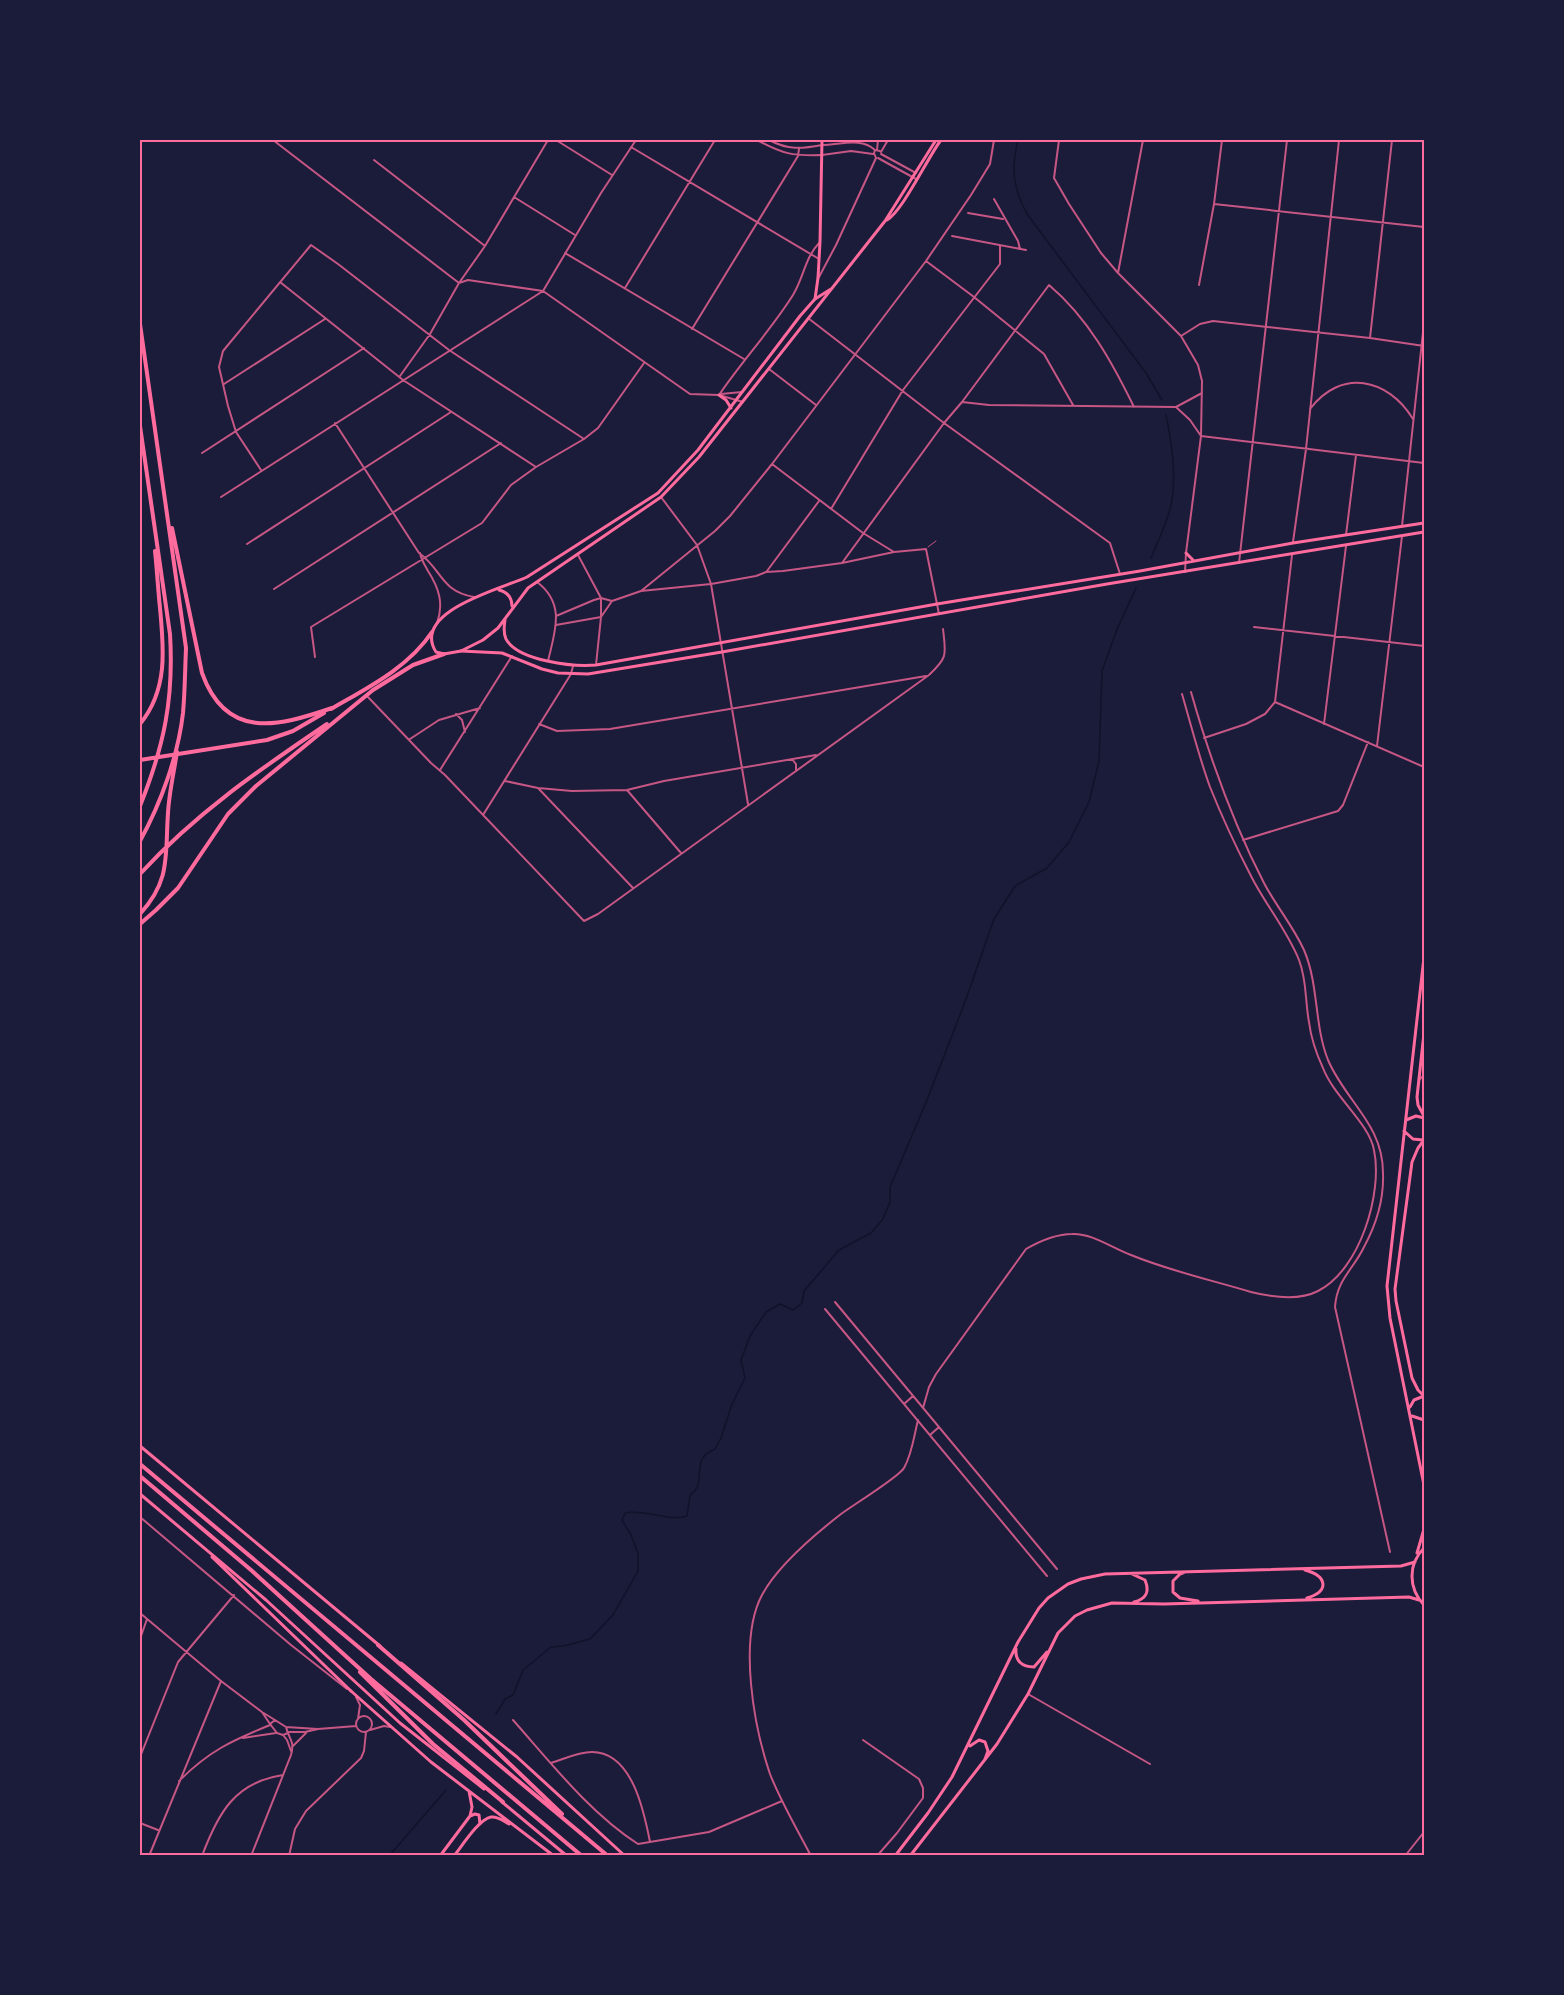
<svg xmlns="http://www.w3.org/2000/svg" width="1564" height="1995" font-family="'PT Sans',sans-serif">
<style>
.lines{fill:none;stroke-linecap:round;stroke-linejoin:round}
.stream{stroke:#12122b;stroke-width:1.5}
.service{stroke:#c65784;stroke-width:1}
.minor{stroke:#c65784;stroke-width:2}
.tertiary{stroke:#c65784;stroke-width:2}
.secondary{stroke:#ff6b9d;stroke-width:3}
.primary{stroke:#ff6b9d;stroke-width:3}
.trunk{stroke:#ff6b9d;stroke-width:3}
.motorway{stroke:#ff6b9d;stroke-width:4}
.neatline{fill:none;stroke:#ff6b9d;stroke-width:2}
</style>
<rect width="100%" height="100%" fill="#1b1b3a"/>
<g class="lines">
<path class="stream" d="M1018 140C1011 169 1013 188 1027 214L1146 373 1162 400
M1151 558C1158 541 1167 523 1171 505 1177 476 1172 443 1166 415
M496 1714 505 1699 513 1695 523 1670 551 1647 564 1646 590 1639 613 1615 638 1571V1554L631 1535 622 1520 625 1513C646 1509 670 1522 687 1516L690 1495C709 1483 688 1459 715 1449L721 1438 732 1404 745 1378 741 1360 750 1336 766 1312 780 1304 793 1310 802 1303 804 1291 839 1250 871 1233 883 1219 890 1202V1187L925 1105 965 1002 994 919 1015 886 1047 868 1069 842 1089 802 1099 761 1102 671 1117 629 1136 588
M389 1856 446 1790"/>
<path class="service" d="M928 547 936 541"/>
<path class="minor" d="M273 140 459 283 468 280 543 291 690 394 719 395 743 402
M556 140 612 175
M757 140C783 154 792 156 822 155
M769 140C788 150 801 149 822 145
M1059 140 1054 178 1069 204 1101 253 1118 273 1181 336 1198 365 1202 381 1201 436 1186 553 1185 572
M631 147 819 259
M374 160 485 246
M514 197 575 235
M994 199 1018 241 1020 249
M1214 204 1424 227
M968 213 1003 219
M952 236 1026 250
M565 253 744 359
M926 261 974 297 1044 354 1073 405
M1118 273 1143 140
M819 277 836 245 876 158
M280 282 403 380 536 467
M1199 285 1214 204 1222 140
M625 288 715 140
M808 318 944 423 1110 543 1120 574
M692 329 798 156 799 149
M1181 336 1200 324 1213 321 1370 338 1424 346
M1370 338 1392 140
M769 369 816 405
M400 376 430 334 459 283 485 246 548 140
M224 384 325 319
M721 394 742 392
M719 395C742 361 771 330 793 295 804 277 805 257 820 242
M962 402 989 405 1176 407 1202 393
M1176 407 1190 420 1201 436
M1310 409C1341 368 1388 378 1413 419
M335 423 419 553C442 569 440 591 474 597
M1201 436 1424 463
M202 453 364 348
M772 464 863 533 894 552
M261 470 236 432 228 406 219 367 223 351 311 245 338 264 449 350 584 439
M221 497 543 291 601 193 636 140
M661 497 697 545 711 584 748 804
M831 509 903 390 1000 264V246
M1402 526 1424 323
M1346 535 1356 455
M1293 542 1306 449 1339 140
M247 544 451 412
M420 553C421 560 425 565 428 571 439 588 444 604 437 623
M578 555 601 598V617L596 665
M842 563 944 423 962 402 1049 285C1088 318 1112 362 1134 407
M1239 563 1287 140
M767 571 819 501
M537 582C566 604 555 631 548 661
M274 589 501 443
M641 591 715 531 730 516 772 464 926 261 971 195 990 164 994 140
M556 616 594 600 601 598 612 601
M556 625 601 617 612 601 641 591 711 584 756 576 766 572 783 571 842 563 894 552 926 549 939 614
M1254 627 1424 646
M315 657 311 627 482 523 511 485 536 467 584 439 598 428 644 363
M1191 692C1210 759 1232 821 1264 883 1276 906 1293 926 1304 950 1319 985 1314 1025 1328 1060 1346 1102 1383 1124 1383 1173 1384 1198 1376 1225 1364 1247 1353 1270 1337 1279 1335 1307L1390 1552
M367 696 431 763 445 775 584 921 598 914 929 675C948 657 946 655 943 629
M1275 702 1424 767
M1275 702 1292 555
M456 714 462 720 465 732
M539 724 557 731 610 729 926 676
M1324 724 1346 546
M1204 738 1246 724 1265 714 1275 702
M410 739 439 720 480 708
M1377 746 1402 536
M792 759 796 764V770
M440 770 512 656
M505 781 538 788 572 791 627 790 664 781 816 755
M538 788 633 888
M627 790 681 853
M483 815 571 674 573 666
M1243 840 1338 811 1343 805 1368 742
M1419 1080 1424 1075
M835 1302 1057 1569
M825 1309 1047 1576
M904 1404 913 1396
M923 1408 929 1387 936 1374 1026 1249C1040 1241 1055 1234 1072 1234 1092 1233 1112 1248 1131 1255 1170 1271 1211 1280 1251 1292 1271 1297 1299 1301 1318 1291 1360 1270 1383 1193 1374 1150 1369 1123 1334 1097 1323 1068 1316 1053 1311 1038 1309 1022 1305 1001 1307 980 1299 960 1287 930 1265 904 1251 876 1236 847 1222 817 1210 787 1199 757 1191 725 1182 694
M930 1435 939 1427
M140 1517 291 1645 347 1689
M140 1613 221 1681 262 1712
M140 1639 147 1619
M1028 1694 1150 1764
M356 1697 360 1705 358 1719
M356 1724a8 8 0 1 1 16 0a8 8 0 1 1-16 0Z
M513 1720C551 1763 590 1813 638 1844L709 1832 782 1801
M270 1724 262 1712 275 1720
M318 1729 356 1726
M370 1730 384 1726 390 1727
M288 1733 283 1735 277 1733 270 1724 275 1720 286 1727 318 1729 305 1732H289
M283 1735 287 1740 291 1751
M243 1738 276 1733
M863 1740 919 1779 923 1788V1798L897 1833 877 1856
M293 1746 306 1733
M140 1757 178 1662 234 1595
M551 1763C564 1759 578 1752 592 1752 632 1752 644 1811 650 1842
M179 1781C209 1751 231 1741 270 1725
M140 1823 158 1830
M149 1856 221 1681
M202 1856C218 1813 235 1782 283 1775
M251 1856 291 1755C295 1740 289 1740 286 1727
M289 1856 295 1829 306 1811 361 1758 364 1751 366 1732
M811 1856C797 1829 781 1802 770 1774 754 1727 738 1640 762 1595 778 1565 814 1535 841 1514 853 1505 899 1477 904 1468 912 1454 914 1436 918 1420
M1405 1856 1424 1832"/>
<path class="tertiary" d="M822 145C840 145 861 137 875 150
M877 150 878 140
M881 152 888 140
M881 154 916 173
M822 155 851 151 873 154
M876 158 874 153 875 150 880 151
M878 158 916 179"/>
<path class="secondary" d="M815 299 818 278 820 242 822 140
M1186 553 1193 560
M505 620C504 626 503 633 506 639 518 661 574 667 596 665L937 604 1140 571 1293 543 1424 523
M461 651 502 653 542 669 558 673 588 674 722 652 1107 584 1424 532
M1424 957 1387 1286 1390 1318 1424 1485
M1424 1033 1417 1097 1418 1105 1424 1116
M1406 1120 1416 1116 1424 1118
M1404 1131 1413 1139 1423 1140
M1424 1140 1418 1148 1412 1162 1395 1289 1396 1301 1412 1378 1418 1390 1424 1396
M1410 1407 1414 1400 1424 1396
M1412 1416 1424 1420
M1424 1548C1408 1564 1408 1588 1424 1605
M1417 1553 1424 1529
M1305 1570C1327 1576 1330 1591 1307 1598
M1185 1572 1180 1574 1173 1581V1592L1180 1598 1198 1601
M1132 1574 1145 1580C1150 1592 1146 1599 1134 1602
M1016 1649C1015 1661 1022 1667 1034 1667L1047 1652
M351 1691 431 1762 554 1856
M970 1746 979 1740 985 1742 988 1751 985 1759
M470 1816 475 1814 479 1815 480 1824
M440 1856 470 1816 472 1807 469 1791
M454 1856C462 1846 479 1819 491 1817 498 1816 503 1821 509 1824
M895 1856 928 1813 952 1777 1018 1642 1039 1608 1048 1598 1068 1584 1081 1579 1105 1574 1401 1566 1415 1562
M910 1856 997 1744 1028 1694 1058 1633 1075 1616 1087 1610 1112 1603 1164 1604 1409 1597 1419 1600"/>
<path class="primary" d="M887 220C902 212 928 157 941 140
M831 289 815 299 800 316 698 450 658 493 527 577C504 588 410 611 436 652L444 654 461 651 483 640 498 628 528 588 661 497 699 457 885 221 936 140
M719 395 726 400 731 408
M499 590C507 592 512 597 512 606"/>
<path class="trunk" d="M140 1446 380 1646
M140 1494 266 1600 400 1723 484 1789
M212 1557 351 1691
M401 1663 517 1757 625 1856
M502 1802 567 1856"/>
<path class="motorway" d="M140 324 186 648C185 670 185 691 183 713 178 756 161 803 140 841
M140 426 170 634C174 699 164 746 140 806
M172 528 202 673C226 740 277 727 332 708
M331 709C367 688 408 668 432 632
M140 724C168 690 164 649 160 608 158 589 157 570 155 551
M140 760 267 740 293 731 324 713
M140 874C196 813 259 770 327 724
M140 914C171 880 165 856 168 813 169 793 174 772 177 752
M140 924 156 910 178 888 228 814 256 786 373 690 413 665 444 654
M140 1464 608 1856
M140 1476 251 1570 371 1679 582 1856
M378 1645 464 1720 562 1814
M360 1672 433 1744 503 1802"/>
</g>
<rect width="1564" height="1995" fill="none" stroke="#1b1b3a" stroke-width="282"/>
<rect x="141" y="141" width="1282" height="1713" class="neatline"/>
</svg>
